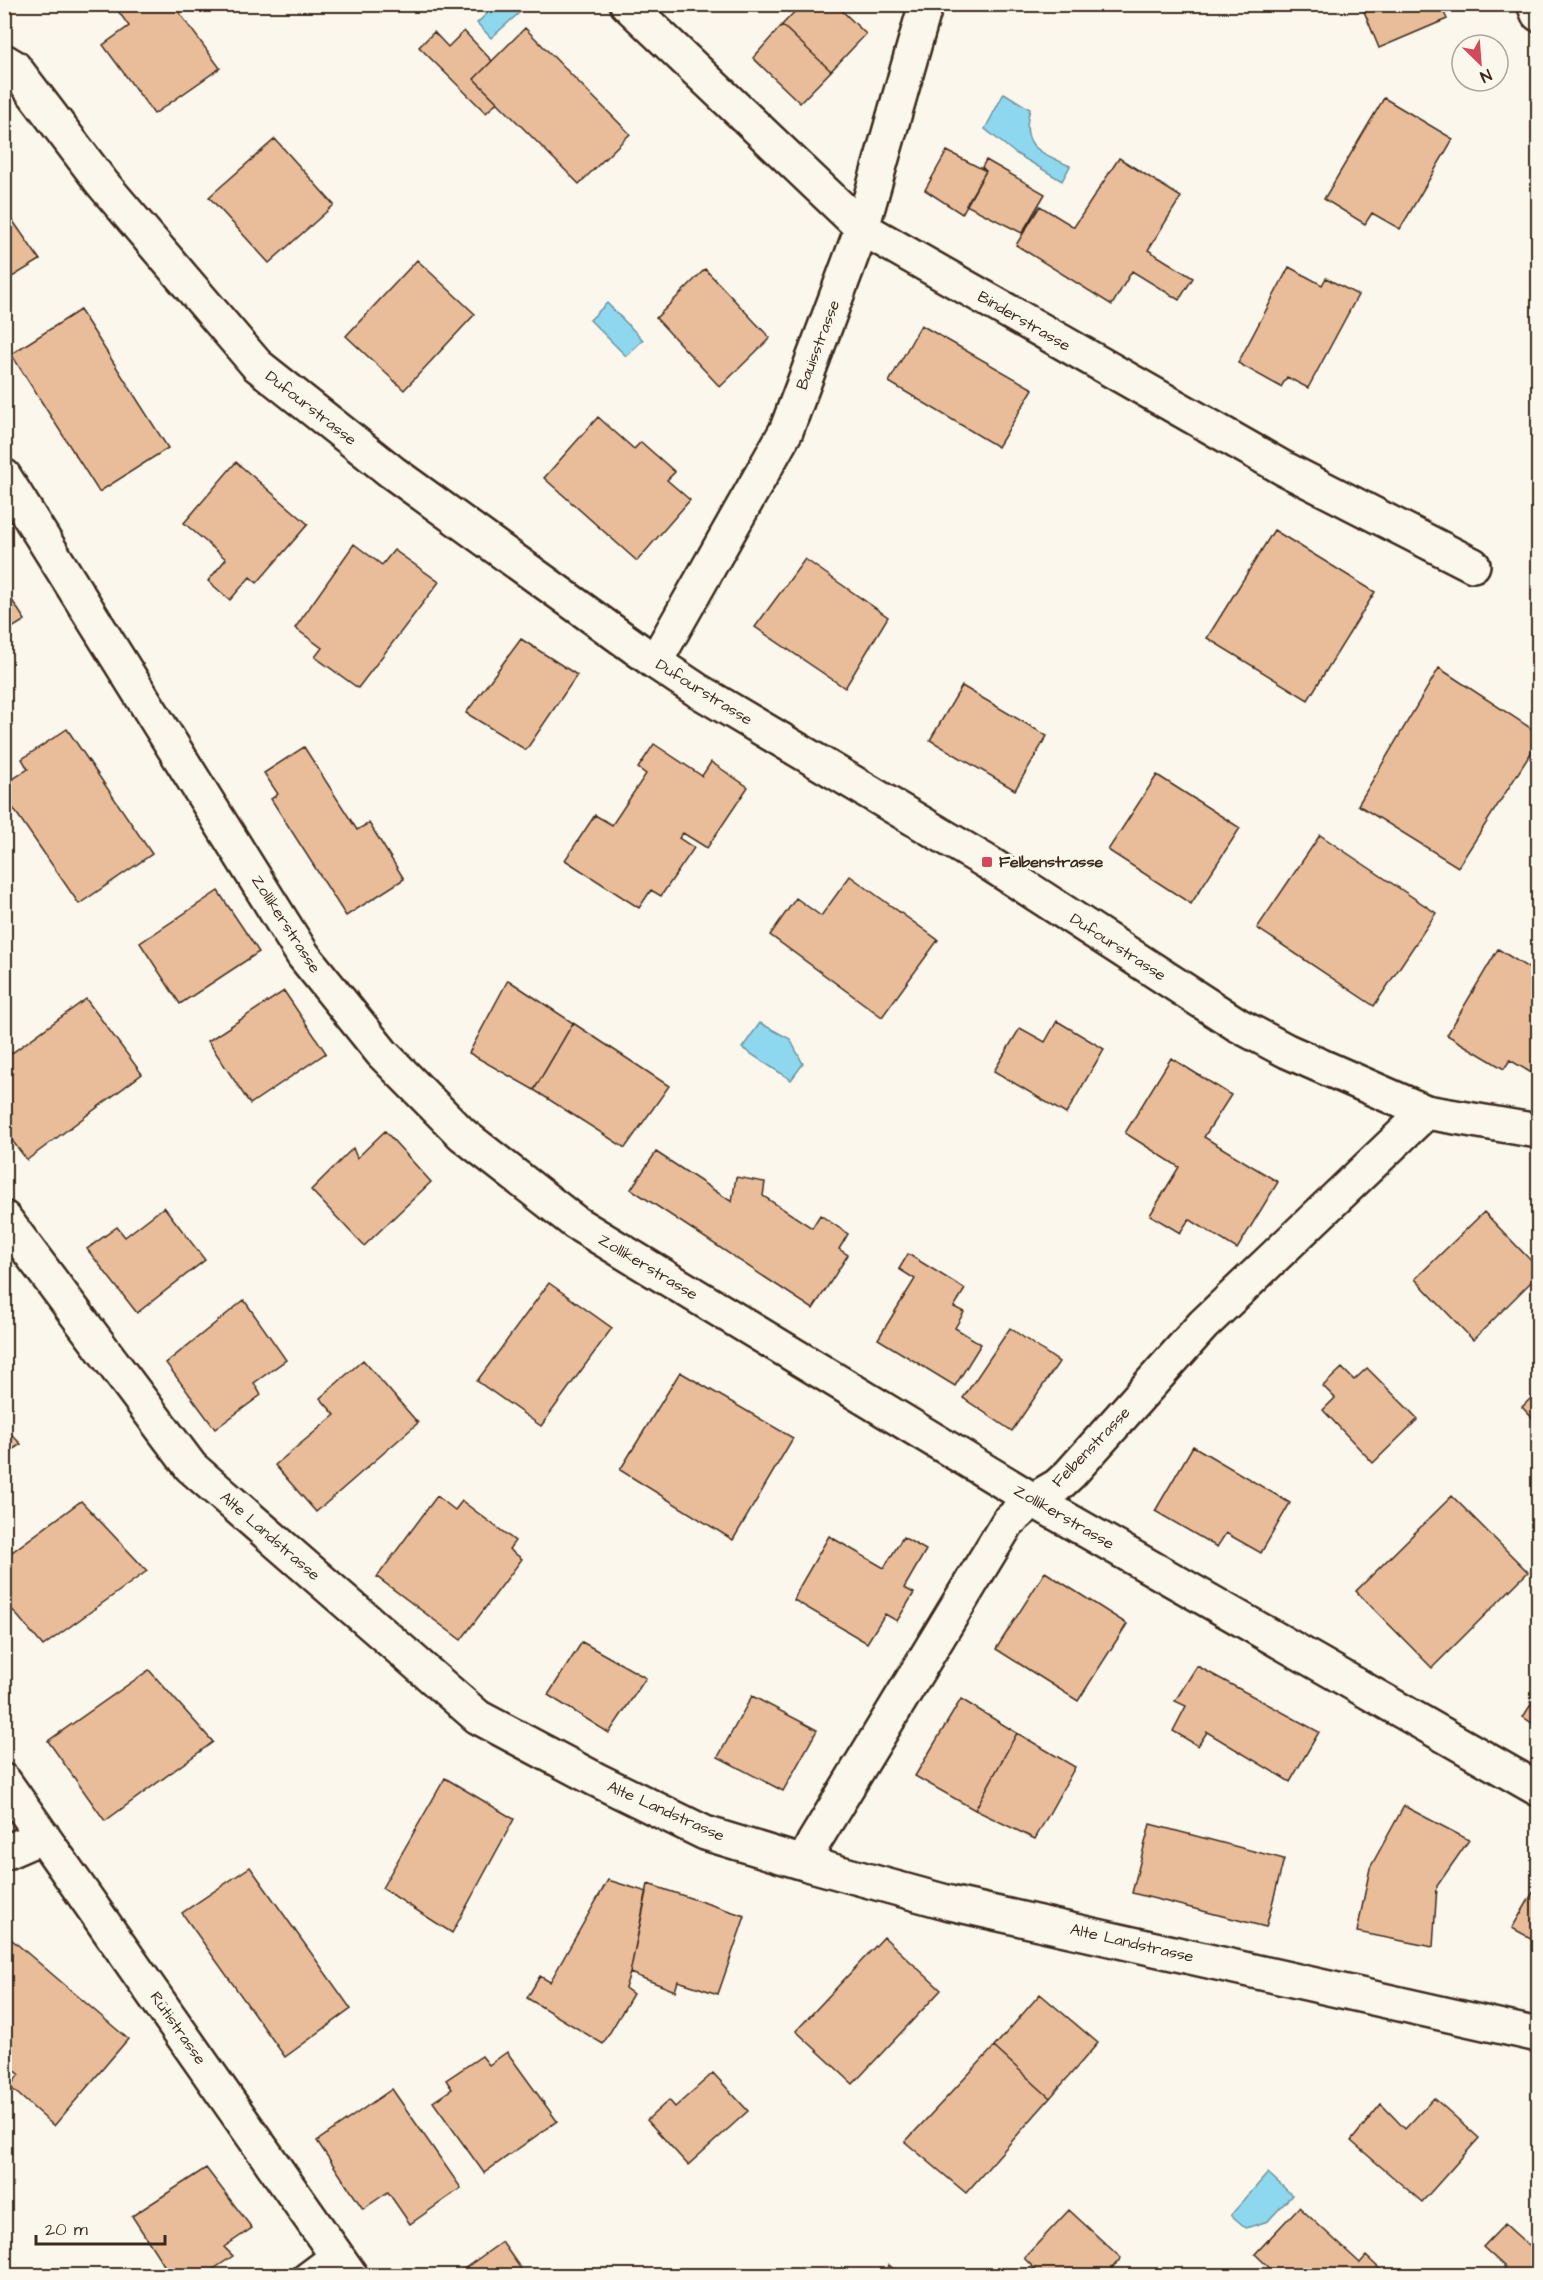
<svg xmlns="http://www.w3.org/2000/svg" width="1543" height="2280" font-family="'Architects Daughter',sans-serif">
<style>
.water{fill:#8ed8ef;stroke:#6d929b;stroke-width:1.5}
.building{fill:#eabd9a;stroke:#3b2a1e;stroke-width:1.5}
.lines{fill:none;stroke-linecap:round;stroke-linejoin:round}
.lane-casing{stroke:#3b2a1e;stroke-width:27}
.street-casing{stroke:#3b2a1e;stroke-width:38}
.secondary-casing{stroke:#3b2a1e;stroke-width:38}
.lane{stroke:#fbf7ec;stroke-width:22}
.street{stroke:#fbf7ec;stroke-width:33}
.secondary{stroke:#fbf7ec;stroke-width:33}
.poi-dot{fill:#d1495b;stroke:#fbf7ec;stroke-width:2}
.labels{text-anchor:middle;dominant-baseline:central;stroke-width:6;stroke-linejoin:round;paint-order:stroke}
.street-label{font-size:16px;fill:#3b2a1e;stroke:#fbf7ec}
.poi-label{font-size:16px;font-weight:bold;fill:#3b2a1e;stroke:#fbf7ec;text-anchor:start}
</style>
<rect width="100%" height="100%" fill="#fbf7ec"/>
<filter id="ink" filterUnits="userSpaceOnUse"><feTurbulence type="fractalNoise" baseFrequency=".0167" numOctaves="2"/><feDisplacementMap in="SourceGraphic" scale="12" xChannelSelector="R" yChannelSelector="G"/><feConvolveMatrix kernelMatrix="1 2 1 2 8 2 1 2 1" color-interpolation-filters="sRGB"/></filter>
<g filter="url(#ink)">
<path class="water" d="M496 5H528L491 38 477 23Z
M1004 93 1030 109C1019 148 1041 152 1070 166L1062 181 1015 153 985 129Z
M607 303 643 340 626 356 590 320Z
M760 1023 790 1039 803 1064 791 1080 742 1048Z
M1268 2173 1292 2195 1268 2221 1246 2228 1231 2215Z"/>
<path class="building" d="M113 4H173L220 68 154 114 103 45 129 26Z
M802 4H835L866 34 831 71 782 25Z
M1361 4H1440L1447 19 1379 48Z
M782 25 831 71 800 103 753 58Z
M525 28 630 134 579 184 474 79Z
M464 31 492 61 474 79 497 102 486 113 419 47 434 32 448 47Z
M1384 98 1453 139 1400 229 1372 213 1365 224 1324 199Z
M275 139 334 205 269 263 209 197Z
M947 151 986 171 962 214 925 190Z
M1119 158 1181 197 1148 250 1193 278 1179 300 1132 271 1112 305 1016 245 1040 206 1074 227Z
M986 160 1045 194 1022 233 966 205 986 171 982 167Z
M4 208 40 260 4 282Z
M417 260 475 314 404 390 346 336Z
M1289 267 1322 285 1326 278 1358 295 1308 388 1287 377 1281 387 1238 363Z
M705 269 770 338 720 387 656 318Z
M80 310 168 448 99 492 11 354Z
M921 325 1033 389 998 447 889 382Z
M598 417 634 449 641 442 675 472 667 480 690 500 637 561 544 478Z
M236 462 308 524 257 583 250 577 230 600 208 581 226 559 184 523Z
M1274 530 1375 592 1308 700 1207 638Z
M354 544 382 565 394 550 439 582 358 688 315 657 322 648 295 628Z
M805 559 888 617 845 688 755 627Z
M4 588 25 620 4 633Z
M521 639 577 675 526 750 466 713Z
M1439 668 1538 733V742L1458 867 1358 805Z
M962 686 1047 736 1015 790 930 740Z
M67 729 152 854 79 904 4 795V785L28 769 22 759Z
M654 744 702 776 711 762 748 787 707 848 683 833 679 838 694 848 661 896 651 890 639 908 565 860 595 815 612 825 646 774 638 768Z
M304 747 357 830 369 823 404 879 346 916 271 799 278 794 264 773Z
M1157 775 1240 828 1191 904 1108 850Z
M1320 835 1436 913 1374 1006 1257 928Z
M850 876 938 940 882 1017 770 935 796 898 821 916Z
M218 891 259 952 180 1004 140 943Z
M1498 949 1538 974V1077L1510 1060 1504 1069 1447 1035Z
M508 980 573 1023 534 1090 469 1053Z
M284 991 326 1053 250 1104 208 1041Z
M86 999 142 1074 27 1160 4 1130V1059Z
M1057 1021 1104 1049 1066 1114 994 1071 1020 1028 1045 1042Z
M573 1023 669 1086 625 1148 534 1090Z
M1171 1058 1231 1095 1204 1137 1278 1182 1237 1249 1189 1219 1180 1233 1150 1215 1179 1167 1125 1133Z
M385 1131 431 1182 364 1246 311 1190 353 1148 357 1158Z
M656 1152 732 1202 736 1177 765 1182 763 1196 812 1228 820 1215 848 1234 839 1249 848 1255 813 1309 631 1189Z
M164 1207 205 1260 137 1313 87 1249 117 1227 125 1237Z
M1484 1212 1538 1268V1275L1473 1340 1415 1279Z
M908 1254 965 1289 954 1307 964 1312 955 1328 981 1344 955 1386 878 1339 915 1279 899 1269Z
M549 1283 612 1328 541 1426 477 1381Z
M244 1300 286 1360 254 1383 261 1395 215 1429 166 1363Z
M1010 1328 1059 1362 1012 1431 963 1398Z
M363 1360 418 1423 316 1512 275 1465 335 1415 320 1398Z
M1342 1368 1354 1380 1367 1368 1418 1419 1373 1463 1323 1410 1335 1398 1323 1386Z
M680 1372 793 1438 733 1540 620 1470Z
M1538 1391V1424L1522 1407Z
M4 1427 21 1444 4 1455Z
M1193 1446 1290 1503 1261 1553 1226 1533 1217 1547 1155 1511Z
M437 1496 455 1510 462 1501 515 1541 509 1549 522 1559 461 1640 377 1577Z
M1452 1496 1528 1572 1432 1668 1356 1591Z
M81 1501 147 1571 43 1646 4 1600V1558Z
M829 1536 884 1568 903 1537 926 1550 904 1588 914 1593 897 1621 885 1614 867 1643 794 1600 800 1586Z
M1045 1572 1127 1624 1078 1701 996 1649Z
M582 1642 646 1678 609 1733 548 1695Z
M1197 1666 1319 1732 1290 1782 1207 1732 1198 1746 1173 1731 1186 1706 1175 1701Z
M149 1670 213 1742 105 1821 48 1741Z
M1538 1693V1727L1523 1717Z
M752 1696 817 1730 783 1791 718 1757Z
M961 1699 1017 1733 975 1810 915 1776Z
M1017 1733 1075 1767 1035 1839 975 1810Z
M445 1778 514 1819 452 1933 382 1888Z
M1404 1806 1469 1840 1437 1886 1433 1947 1357 1932 1370 1868Z
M1150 1824 1284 1859 1266 1927 1132 1893Z
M250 1867 351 2009 285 2057 182 1913Z
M608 1880 647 1892 630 1973 625 1988 633 1994 603 2044 527 1998 540 1976 550 1982Z
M648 1884 745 1916 718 1994 678 1981 675 1991 630 1973Z
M1538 1884V1942L1512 1928Z
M4 1933 128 2039 54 2126 10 2087 19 2074 4 2061Z
M884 1937 941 1990 853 2084 796 2031Z
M1040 1994 1098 2043 1050 2098 994 2047Z
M994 2047 1050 2098 966 2193 905 2142Z
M507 2052 557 2121 484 2173 433 2102 452 2089 446 2080 482 2056 489 2065Z
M713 2073 748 2111 688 2165 647 2120 669 2100 675 2107Z
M392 2089 461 2188 410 2224 388 2192 363 2209 317 2141Z
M1434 2098 1479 2138 1422 2202 1351 2141 1381 2104 1405 2129Z
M206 2168 252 2228 224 2247 233 2256 203 2276H171L132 2216Z
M1299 2207 1360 2263 1366 2256 1382 2271 1378 2276H1278L1255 2254Z
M1069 2210 1121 2258 1105 2276H1042L1024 2258Z
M1505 2224 1538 2254V2276H1500L1505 2267 1483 2247Z
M502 2242 526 2276H454Z
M889 2265 902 2276H881Z"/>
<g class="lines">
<defs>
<path id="lane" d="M303 2276 335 2252"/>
<path id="street" d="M627 4 862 228 1283 468 1473 565
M1534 4 1538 14
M4 476 303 955 382 1053 462 1134 576 1223 1033 1500 1538 1789
M655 662 786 431 862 228 926 4
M4 1218 191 1467 478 1717 597 1780 705 1833 804 1863 950 1903 1538 2035
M4 1781 351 2276
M4 1853 43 1836
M804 1863 814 1842 1008 1522 1033 1500 1057 1486 1070 1474 1203 1325 1426 1112"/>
<path id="secondary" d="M4 61 14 67 102 183 257 365 392 472 655 662 697 690 987 862 1238 1025 1287 1051 1426 1112 1538 1131"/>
</defs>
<use href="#lane" class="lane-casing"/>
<use href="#street" class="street-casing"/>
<use href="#secondary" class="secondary-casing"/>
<use href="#lane" class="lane"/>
<use href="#street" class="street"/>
<use href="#secondary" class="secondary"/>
</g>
</g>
<rect class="poi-dot" x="981" y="856" width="12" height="12" rx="3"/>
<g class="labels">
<g class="street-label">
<text transform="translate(1024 321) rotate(30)">Binderstrasse</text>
<text transform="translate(818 345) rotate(-69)">Bauisstrasse</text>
<text transform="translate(311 408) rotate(38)">Dufourstrasse</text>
<text transform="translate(704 692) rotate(32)">Dufourstrasse</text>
<text transform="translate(286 924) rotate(57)">Zollikerstrasse</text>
<text transform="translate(1118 947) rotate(33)">Dufourstrasse</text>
<text transform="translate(648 1267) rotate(31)">Zollikerstrasse</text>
<text transform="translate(1091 1447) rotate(-46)">Felbenstrasse</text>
<text transform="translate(1064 1517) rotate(30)">Zollikerstrasse</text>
<text transform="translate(270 1536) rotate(41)">Alte Landstrasse</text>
<text transform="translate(666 1811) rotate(24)">Alte Landstrasse</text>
<text transform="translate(1132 1943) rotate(13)">Alte Landstrasse</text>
<text transform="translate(178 2028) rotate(55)">Rütistrasse</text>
</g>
<g class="poi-label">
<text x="999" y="862">Felbenstrasse</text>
</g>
</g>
<rect width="1543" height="2280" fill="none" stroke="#fbf7ec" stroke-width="24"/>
<rect x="12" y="12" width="1519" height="2256" fill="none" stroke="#3b2a1e" stroke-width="2" filter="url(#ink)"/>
<g transform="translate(1480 63) rotate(155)"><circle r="28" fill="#fbf7ec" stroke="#aea59a" stroke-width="1.5"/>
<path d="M0-4.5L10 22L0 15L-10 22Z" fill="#d1495b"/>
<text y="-9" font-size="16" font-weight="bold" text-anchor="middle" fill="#3b2a1e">N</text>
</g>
<path d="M36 2235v9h129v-9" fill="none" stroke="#3b2a1e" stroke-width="3"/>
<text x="45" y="2235" font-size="18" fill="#3b2a1e" stroke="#fbf7ec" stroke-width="4.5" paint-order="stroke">20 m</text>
</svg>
